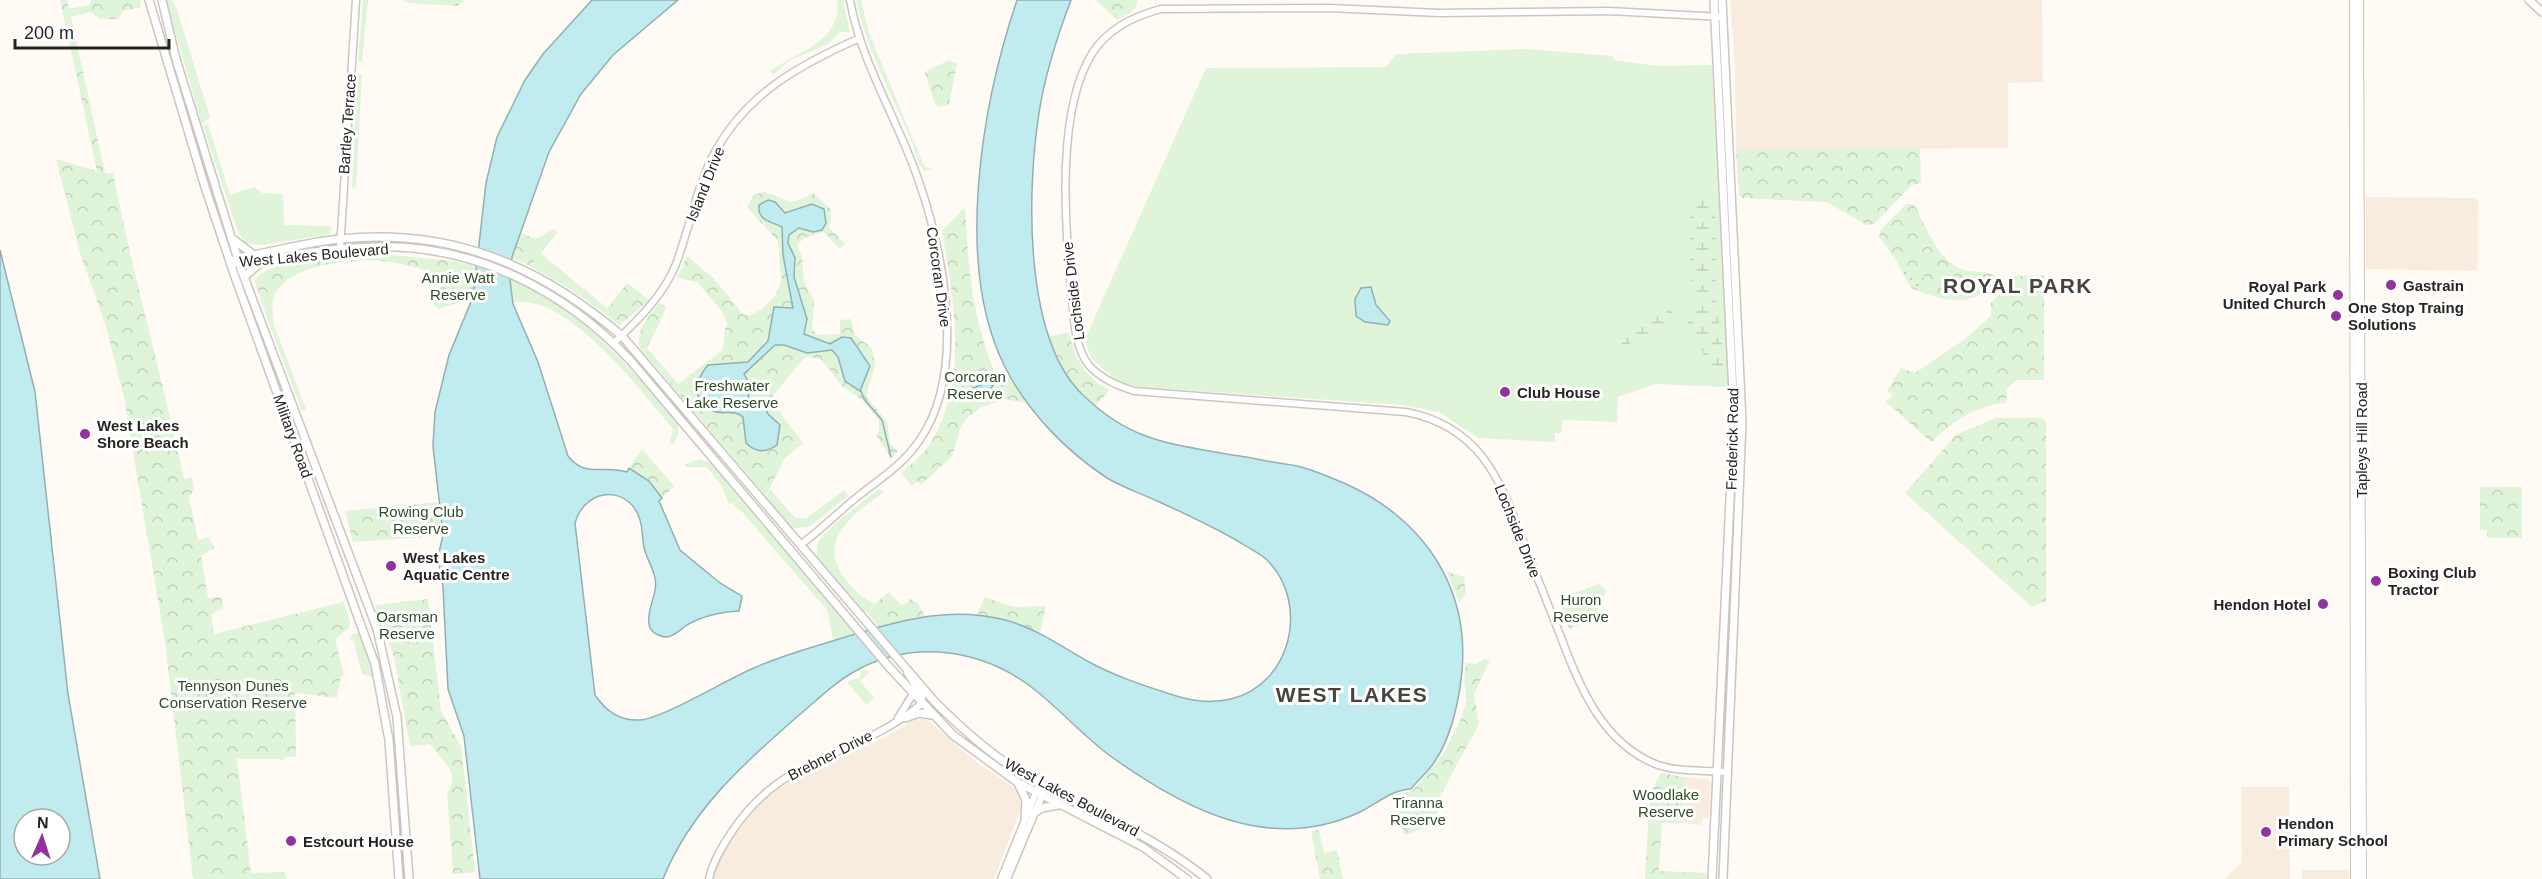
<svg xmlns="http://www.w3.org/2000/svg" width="2542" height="879" font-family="Arial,sans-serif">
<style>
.built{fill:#f8ecdf}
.grass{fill:#e0f4da}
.wetland{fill:url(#wetland-marsh)}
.park{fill:url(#park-crowns)}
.garden{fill:url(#garden-dots)}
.water{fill:#c0ecf0;stroke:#92b0b2;stroke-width:1.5;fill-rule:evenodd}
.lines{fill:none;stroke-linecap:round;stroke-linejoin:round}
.stream{stroke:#92b0b2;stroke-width:1.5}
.tertiary-casing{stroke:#ccc6bf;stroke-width:9}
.secondary-casing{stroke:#ccc6bf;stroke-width:10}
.primary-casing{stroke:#ccc6bf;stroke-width:10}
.tertiary{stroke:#fff;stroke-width:6}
.secondary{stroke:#fff;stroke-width:7}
.primary{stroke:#fff;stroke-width:8}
.poi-dot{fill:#91339d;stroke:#fff;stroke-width:2}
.labels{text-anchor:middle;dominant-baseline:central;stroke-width:6;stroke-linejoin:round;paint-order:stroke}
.street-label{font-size:15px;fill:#272523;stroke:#fff}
.park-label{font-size:15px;fill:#2f4e25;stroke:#fff}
.poi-label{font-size:15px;font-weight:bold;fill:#272523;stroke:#fff;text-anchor:start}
.district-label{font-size:21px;font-weight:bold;letter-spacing:1.5px;fill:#48433d;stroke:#fff}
</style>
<defs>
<pattern id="wetland-marsh" width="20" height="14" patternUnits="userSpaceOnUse" patternTransform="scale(1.5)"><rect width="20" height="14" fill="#e0f4da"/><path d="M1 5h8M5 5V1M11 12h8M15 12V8" fill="none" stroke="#c0d1bb"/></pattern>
<pattern id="park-crowns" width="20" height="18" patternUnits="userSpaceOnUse" patternTransform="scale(1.5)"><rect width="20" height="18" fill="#e0f4da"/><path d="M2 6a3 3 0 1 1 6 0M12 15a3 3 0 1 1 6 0" fill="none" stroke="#c0d1bb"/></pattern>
<pattern id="garden-dots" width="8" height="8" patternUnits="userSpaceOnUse" patternTransform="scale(1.5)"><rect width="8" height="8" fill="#e0f4da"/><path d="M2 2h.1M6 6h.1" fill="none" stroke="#c0d1bb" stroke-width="1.8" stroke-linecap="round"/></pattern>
</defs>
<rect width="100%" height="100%" fill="#fffaf4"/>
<path class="built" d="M1730 0H2042L2043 82 2008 83V148L1736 150 1735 66Z
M2366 197 2475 198 2478 201 2477 271 2366 269Z
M922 719 930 722 980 765 1015 788 1020 796 1021 808 994 879H713L723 853 740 825 765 798 803 773 883 738 914 720Z
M1684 777 1708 779 1711 782 1709 818H1703L1702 825 1682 823Z
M2241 787H2289L2290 879H2225L2242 862Z
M2302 870H2349V879H2302Z"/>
<path class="grass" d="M166 0H172L177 10 210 117 202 124Z
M363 0H368L362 62 358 61Z
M837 0H843L850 32H840L828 44 789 61 773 75 770 71C798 51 842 42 837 0Z
M856 0H861L869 33 924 166 933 169 925 171C917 164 916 152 912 142 892 95 867 51 856 0Z
M1526 49 1613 56V60L1657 66 1712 65 1728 385 1725 387 1655 384 1618 397 1617 422 1563 420 1561 433H1555V442L1478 438 1439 412 1402 405 1139 387 1119 383 1091 358 1085 339 1206 68 1386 67 1396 54Z
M357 74H362L356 187 352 189Z
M208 124 230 195 254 187 262 193 283 194 284 225 331 226V234L263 245 246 244 238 232 203 126Z
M539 252 607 308 604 313 570 289 530 266Z
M510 279C581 310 629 365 678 424V435L673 445 670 443 673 429C642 392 566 291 513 303Z
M274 325 306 409 302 411 270 326Z
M699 459 713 464 856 633 833 640 827 610 743 513 732 503 729 504 721 485 707 467H686L684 465Z
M770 489 795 518H807L844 490 848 496 809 527 792 528 766 498Z
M879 489 884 492C870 503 852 514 842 529 821 559 849 590 874 604L864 613 817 558C817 554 816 548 818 543 822 532 867 498 879 489Z
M361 632 375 678 362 674 353 639 349 640 351 635Z
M866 669 869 673 860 681 874 698 866 705 847 682 860 677 861 671Z"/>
<path class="wetland" d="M1701 196 1710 201 1715 215 1717 276 1714 284 1724 362 1722 369 1716 372 1708 366 1699 343 1686 326 1698 299 1690 276V209L1691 203Z
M1666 308 1675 314 1672 325C1652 327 1640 341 1621 347L1617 345 1616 338 1622 333Z"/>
<path class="park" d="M60 0H67L69 9 90 5 91 0H140L141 7 123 11 118 19H100L91 12 71 17 105 173H113C133 276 162 376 184 479L192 477 194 490 189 497 198 540 209 537 214 548 201 556 208 598 221 597 223 608 211 614 214 634 343 602 350 622 349 628 335 639 344 675 341 676 337 698 295 693 296 757H286L281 761 279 759H237L251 873 285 872 286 879H193L165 642 124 398 105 323 80 253 56 159 97 171Z
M404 0H465L457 6 410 3Z
M1096 0H1137C1137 12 1126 14 1117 20Z
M949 60 957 64 949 104 939 107 935 105 925 72Z
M1920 148 1921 183 1912 185 1874 224 1867 225 1826 202 1743 198 1739 195 1736 150Z
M763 192C791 198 783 210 813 193L831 209V223L828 227 845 243 840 249 824 232 804 238 797 245 802 257 804 282 814 300 812 330 818 335 840 334V320L851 319 855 335 872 348 875 365 866 396 887 422 890 444 898 451 891 458 876 435 879 432V420L862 400 842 386 821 359 808 357 803 359 772 397 783 417 803 443 784 459 766 496 639 347C637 328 648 318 659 303L667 307 647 348 678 384 723 350 725 327 728 325 722 311 697 282 677 278 687 256 714 279 744 315H751L762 309 775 296 781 282 778 241 747 207 754 195Z
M1906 204H1914C1925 225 1937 258 1959 268 1971 273 1985 271 1996 275L1995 284C1967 309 1944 301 1911 288L1895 259 1879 236 1881 230Z
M965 207C968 264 972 317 994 371L1010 378 1026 403 1005 399 980 408 968 417 961 426 952 456 921 485 917 481 912 486 901 473C910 465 921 456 928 447 970 383 954 302 942 231Z
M554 229 557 233 530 266 512 258 521 233 536 239Z
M374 253 453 261 477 267 473 297 439 309 433 304 445 276C427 271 409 265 391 262 362 257 284 263 274 297 271 305 273 316 274 325L270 326 255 282C260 259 353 255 374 253Z
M2044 275V380H2016L2007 389 2006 403C1978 405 1952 421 1933 441H1930L1886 402 1893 395 1887 391 1901 368 1915 373 1965 339 1991 316V303L2009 285 2014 276Z
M627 283 649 300 619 326 604 313Z
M1069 332C1074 357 1086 379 1110 390L1095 406 1069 380 1048 337Z
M1996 418H2042L2046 422V601L2032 607 1905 493 1956 435Z
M642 449 674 486 662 498 649 481 629 468Z
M2480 487H2522V538H2487V530H2480Z
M438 502 441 536 353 542 345 511Z
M1447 572 1464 577 1466 594 1459 602Z
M1599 584 1606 590 1593 620 1569 629 1560 605 1566 603 1564 597Z
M889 592 901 605 908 603 909 599 918 603 925 616 879 627 866 611Z
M985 597 1013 607 1046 606 1040 634 1008 621 977 614Z
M428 599 441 711 461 746 475 872 453 874 447 793C461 772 444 764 430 744L410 746 394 657 375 605Z
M1484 659 1490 660 1474 694 1479 724 1440 796 1435 825 1404 835 1395 794 1412 791 1443 755 1461 719 1467 699 1464 681 1466 663 1476 664Z
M1661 773 1684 777 1682 823H1662L1659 871 1707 873V879H1645L1650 794Z
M1319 830 1324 853 1337 850 1343 879H1320L1311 831Z"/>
<path class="garden" d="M1906 269 1907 273 1922 275 1925 271 1921 292 1907 281 1903 271Z"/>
<path class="water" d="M592 0H678L613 55 581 94 549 152 512 257 510 280 513 304 538 362 568 456C586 479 603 464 627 472L629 468 649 481 662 498 659 501 680 550 720 583 742 596 739 611C722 612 702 616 687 625 681 629 675 636 667 637 664 637 661 636 658 635 640 628 653 603 655 590 658 576 649 564 645 551 642 542 643 533 641 524 633 485 586 485 575 523L595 695C606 711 619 721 640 720 662 719 729 678 754 668 787 653 824 644 859 633 908 618 954 607 1005 620 1036 628 1062 647 1089 662 1115 676 1142 685 1170 694 1191 701 1209 704 1231 699 1292 684 1310 603 1267 560 1260 553 1250 549 1241 543 1214 527 1186 514 1157 501 1140 493 1122 487 1107 478 1066 451 1029 413 1006 369 953 267 982 104 1017 0H1071C1057 37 1045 74 1039 113 1027 189 1023 338 1083 395 1131 442 1171 444 1233 455 1250 457 1269 462 1285 464 1305 466 1327 476 1346 484 1406 511 1451 560 1461 627 1467 666 1457 728 1435 761 1429 771 1418 780 1411 789 1390 790 1376 805 1358 813 1318 831 1275 833 1233 821 1190 809 1145 781 1109 755 1081 734 1058 707 1030 686 980 649 915 640 859 669 836 681 817 700 798 716 744 763 690 811 663 879H480L464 736 448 689 443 587 438 557 443 535 433 446 435 412 449 355 473 297 486 183 497 137 525 80 543 54Z
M768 200 775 202 785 213 812 204 824 209 826 223 822 230 813 232 799 228 789 235 788 243 795 258 794 277 807 319 804 334 830 344 842 337 851 338 870 366 860 391 845 381 838 357 832 350 807 353 784 345H775L744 374 752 388 748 396 751 401 764 404 768 414 780 425 777 445C766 453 756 453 746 443L743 417C732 408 722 416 711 410 691 401 696 379 708 365L748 362 768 341 774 307 793 308 783 255 782 227C771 221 757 221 759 205Z
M0 250 35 392 68 694 100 879H0ZM24 819H60V855H24Z
M1371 287 1376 305 1390 321 1388 325 1365 322 1356 316 1355 299 1361 288Z
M989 377 994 381C992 391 982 400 972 399L970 396 973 388 981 385Z"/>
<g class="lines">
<path class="stream" d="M861 391 864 399 882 420 891 457"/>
<defs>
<path id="tertiary" d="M1723 17 1609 11 1439 13 1330 8 1161 9C1134 16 1109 28 1093 52 1056 109 1065 224 1071 289 1074 313 1073 344 1088 364 1099 378 1118 386 1134 391L1406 412C1478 426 1499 476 1522 538 1533 567 1545 597 1557 627 1577 679 1599 743 1658 765 1679 772 1703 770 1725 772
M340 249 356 0
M614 343C637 321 664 295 676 264 690 227 696 187 715 152 747 93 801 64 860 38
M800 545C820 531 837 513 856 498 878 480 903 465 919 441 972 366 940 227 906 148 886 100 859 52 850 0
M898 718 913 694
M709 879C713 861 723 845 733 830 784 753 859 757 921 704
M1001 879 1040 783
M1007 879 1046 786"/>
<path id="secondary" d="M149 0 205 187 234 274 375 664 389 740 399 879
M162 0 176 59 241 269 377 629 397 717 409 879
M1722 0 1742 422 1723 879
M2529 0 2542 12
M234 240 254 255
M230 262 238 258C272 252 307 242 341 239 451 228 539 265 622 336L934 701C959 726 985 750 1015 769 1079 807 1148 831 1207 879
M230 262 240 263C285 256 330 248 376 247 474 244 564 290 630 360L889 667 953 735 1017 782 1143 847 1187 879
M244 277 265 259
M908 673 922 695 921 704
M905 718 919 713 932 715
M1018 783 1026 800 1025 818
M1034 813 1042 808 1058 805
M1712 879 1734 415 1714 0"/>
<path id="primary" d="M2354 0 2355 879
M2359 0 2362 879"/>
</defs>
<use href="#tertiary" class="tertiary-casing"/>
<use href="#secondary" class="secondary-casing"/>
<use href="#primary" class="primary-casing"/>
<use href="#tertiary" class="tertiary"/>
<use href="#secondary" class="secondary"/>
<use href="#primary" class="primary"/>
</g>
<g class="poi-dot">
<circle cx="2391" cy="285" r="6"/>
<circle cx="2338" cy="295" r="6"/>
<circle cx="2336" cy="316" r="6"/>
<circle cx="1505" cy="392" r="6"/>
<circle cx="85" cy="434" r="6"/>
<circle cx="391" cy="566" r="6"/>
<circle cx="2376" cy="581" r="6"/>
<circle cx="2323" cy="604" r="6"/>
<circle cx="2266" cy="832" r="6"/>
<circle cx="291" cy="841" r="6"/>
</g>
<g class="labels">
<g class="street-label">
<text transform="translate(347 124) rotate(-86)">Bartley Terrace</text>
<text transform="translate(705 184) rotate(-68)">Island Drive</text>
<text transform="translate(314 255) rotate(-5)">West Lakes Boulevard</text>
<text transform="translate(939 277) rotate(82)">Corcoran Drive</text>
<text transform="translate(1073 291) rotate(-97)">Lochside Drive</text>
<text transform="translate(293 436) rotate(70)">Military Road</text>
<text transform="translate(1732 439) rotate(-89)">Frederick Road</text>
<text transform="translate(2361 440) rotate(-90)">Tapleys Hill Road</text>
<text transform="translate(1518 531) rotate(68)">Lochside Drive</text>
<text transform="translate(830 755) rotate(-27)">Brebner Drive</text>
<text transform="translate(1072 797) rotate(28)">West Lakes Boulevard</text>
</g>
<g class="park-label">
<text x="458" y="277">Annie Watt<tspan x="458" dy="17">Reserve</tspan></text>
<text x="975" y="376">Corcoran<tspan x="975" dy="17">Reserve</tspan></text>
<text x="732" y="385">Freshwater<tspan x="732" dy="17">Lake Reserve</tspan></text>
<text x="421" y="511">Rowing Club<tspan x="421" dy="17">Reserve</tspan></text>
<text x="1581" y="599">Huron<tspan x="1581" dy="17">Reserve</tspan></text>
<text x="407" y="616">Oarsman<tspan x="407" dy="17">Reserve</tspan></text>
<text x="233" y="685">Tennyson Dunes<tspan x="233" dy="17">Conservation Reserve</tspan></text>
<text x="1666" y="794">Woodlake<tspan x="1666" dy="17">Reserve</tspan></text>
<text x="1418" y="802">Tiranna<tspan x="1418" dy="17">Reserve</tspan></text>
</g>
<g class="poi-label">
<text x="2403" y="285">Gastrain</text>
<text x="2326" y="286" text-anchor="end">Royal Park<tspan x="2326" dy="17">United Church</tspan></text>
<text x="2348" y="307">One Stop Traing<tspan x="2348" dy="17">Solutions</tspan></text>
<text x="1517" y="392">Club House</text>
<text x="97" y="425">West Lakes<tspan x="97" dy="17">Shore Beach</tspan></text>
<text x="403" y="557">West Lakes<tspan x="403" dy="17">Aquatic Centre</tspan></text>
<text x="2388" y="572">Boxing Club<tspan x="2388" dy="17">Tractor</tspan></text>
<text x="2311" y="604" text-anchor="end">Hendon Hotel</text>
<text x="2278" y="823">Hendon<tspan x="2278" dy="17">Primary School</tspan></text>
<text x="303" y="841">Estcourt House</text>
</g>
<g class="district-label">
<text x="2018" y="285">ROYAL PARK</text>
<text x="1352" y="694">WEST LAKES</text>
</g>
</g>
<g transform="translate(42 837) rotate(3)"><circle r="28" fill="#ffffff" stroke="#a9a8a7" stroke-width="1.5"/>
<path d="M0-4.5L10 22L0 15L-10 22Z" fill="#91339d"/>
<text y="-9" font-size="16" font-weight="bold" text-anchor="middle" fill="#272523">N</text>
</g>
<path d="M15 39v9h154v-9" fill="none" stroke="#272523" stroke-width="3"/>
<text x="24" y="39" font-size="18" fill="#272523" stroke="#ffffff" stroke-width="4.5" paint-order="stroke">200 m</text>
</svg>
